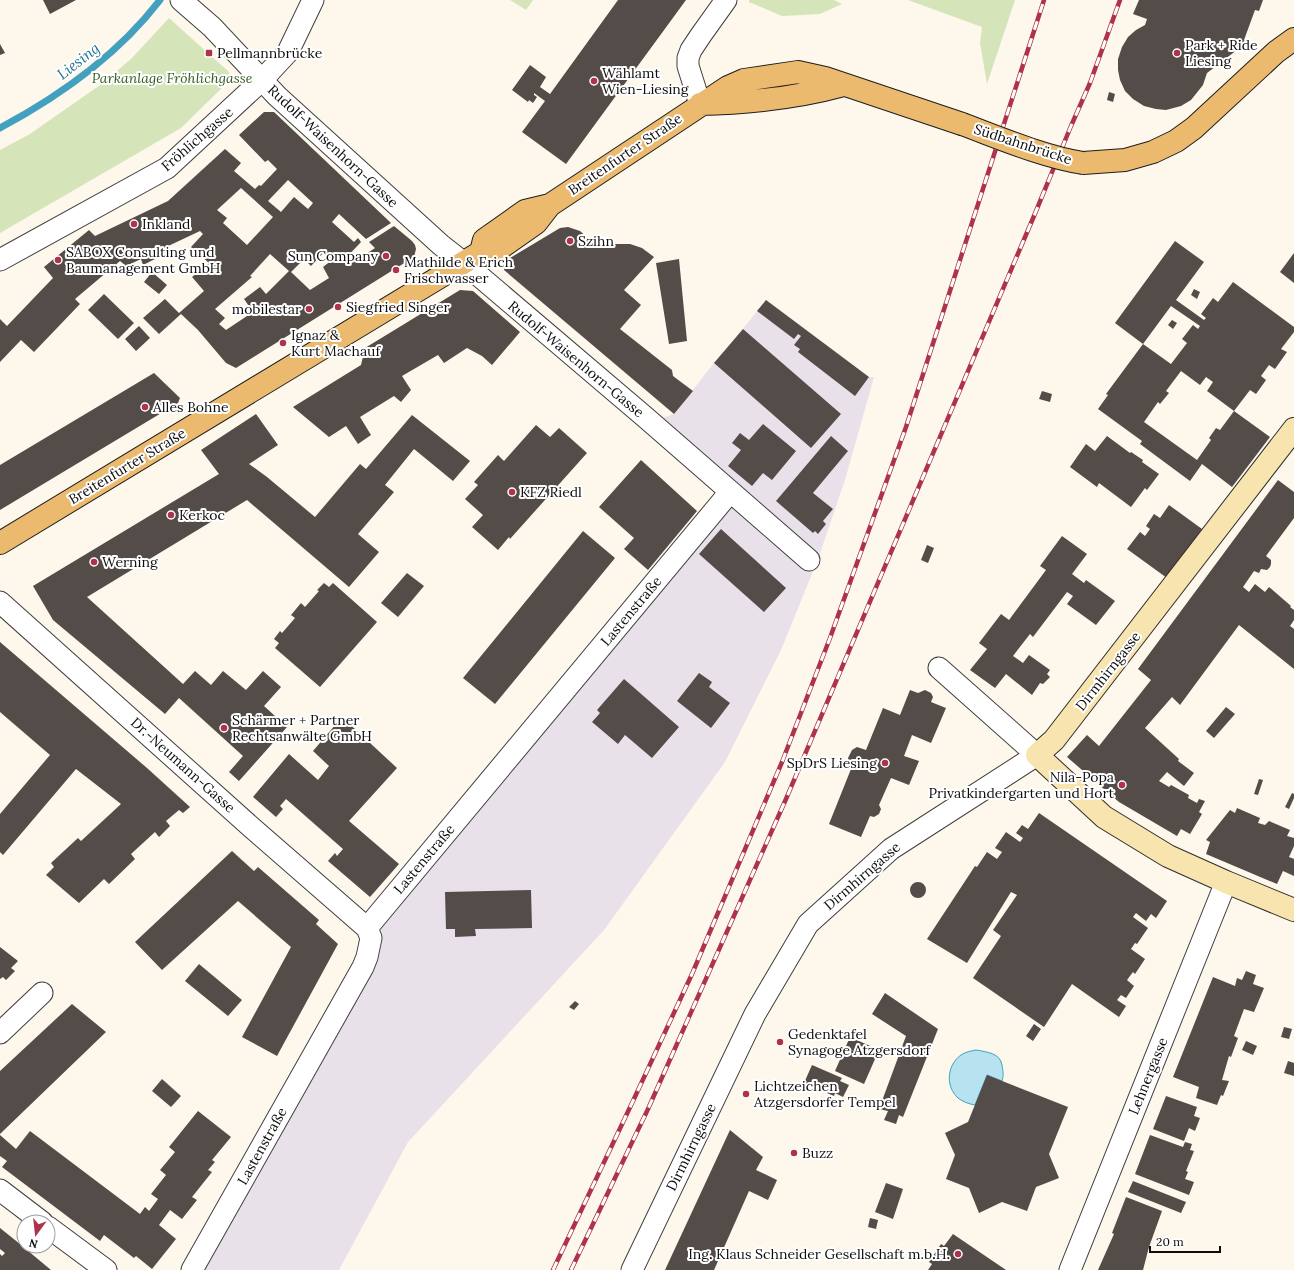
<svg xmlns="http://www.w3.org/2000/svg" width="1294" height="1270" font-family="Lora,serif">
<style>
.industrial{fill:#e8e1ea}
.green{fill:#d6e4ba}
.water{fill:#b6e3ef;stroke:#44a0bf}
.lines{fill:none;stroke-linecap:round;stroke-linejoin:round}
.stream{stroke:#44a0bf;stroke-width:7}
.building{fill:#534c49;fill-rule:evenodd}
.street-casing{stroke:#3f3f3f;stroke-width:23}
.secondary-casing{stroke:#2e2e2e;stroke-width:24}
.primary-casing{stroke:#1d1d1d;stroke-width:24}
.street{stroke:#fff;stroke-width:21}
.secondary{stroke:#f7e4ae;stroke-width:22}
.primary{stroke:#ebba6f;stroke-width:22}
.rail-casing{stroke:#ad324a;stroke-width:4.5}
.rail{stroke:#fff;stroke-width:3;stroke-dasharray:9;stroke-linecap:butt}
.primary-bridge-casing{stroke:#1d1d1d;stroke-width:24;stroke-linecap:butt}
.primary-bridge{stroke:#ebba6f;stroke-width:22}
.poi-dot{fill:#ad324a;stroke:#fff;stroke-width:1.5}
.labels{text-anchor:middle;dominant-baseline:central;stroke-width:4;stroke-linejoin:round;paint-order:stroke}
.poi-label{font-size:14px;fill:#0c0c0c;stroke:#fff;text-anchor:start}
.park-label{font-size:14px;font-style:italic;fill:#375c23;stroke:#fff}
.street-label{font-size:14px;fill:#0c0c0c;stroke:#fff}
.water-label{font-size:15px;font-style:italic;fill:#227190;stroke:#fff}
</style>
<rect width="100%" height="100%" fill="#fdf7ec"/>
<path class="industrial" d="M766 300 869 377H874L845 480 818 559 781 650 725 762 604 930 408 1142 339 1270H192L363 967 373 925 730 493 651 422 674 414 714 363 743 329Z"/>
<path class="green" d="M510 0H533L526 10Z
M749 0H834L842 4 820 14 782 16 749 2Z
M908 0H1015L987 84 980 43 982 27Z
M169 18 229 72 230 78 228 82 181 128 0 233V150L30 134 103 83 132 58Z"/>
<path class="water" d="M976 1050C987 1052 1000 1053 1002 1065 1003 1072 1004 1074 1002 1081L987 1075 975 1105C969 1104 963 1102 958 1098 945 1086 947 1065 961 1055 965 1052 971 1051 976 1050Z"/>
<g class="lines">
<path class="stream" d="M0 128C60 96 118 55 160 0"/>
</g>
<path class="building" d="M43 0H76L50 14Z
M618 0H686L566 164 522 132 545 101 534 93V95L537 97 533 103 529 100 528 102 512 90 530 65 546 77 540 87 550 94Z
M1139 0H1263L1259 11 1255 10 1244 40 1246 43 1207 73 1203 85 1191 100 1181 106 1166 110 1156 109 1144 106 1133 99 1125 91 1120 80 1118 70V59L1122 47 1128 37 1136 30 1145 25 1147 19 1133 14Z
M0 44 5 53 0 55Z
M1109 92 1115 94 1113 102 1107 100Z
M264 112H274L391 223 366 239 339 214 332 222 354 242 358 238 361 242 344 260 347 263 364 252 366 254 375 248 369 242 394 226 412 241 415 245 416 249 414 257 236 368 226 363 198 330 181 314 159 334 143 318 165 299 179 313 204 291 192 277 209 263 191 247 203 234 200 231 164 248 167 253 143 265 141 259 126 266 120 261 75 299 80 304 34 352 21 340 0 362V319L7 326 53 278 44 267 89 230 95 236 168 201 225 149 241 163 234 171 255 189 259 185 261 186 277 169 268 160 265 162 239 135ZM288 180 313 203 308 209 294 197 281 212 268 201ZM241 188 273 217 247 245 223 223 227 218 217 210ZM324 252 332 260 323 267 329 278 310 290 291 272 304 259 311 266ZM270 254 289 271 266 294 260 287 244 299 253 312 226 330 219 324 225 318 215 309 252 277 250 276Z
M568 227 580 231 599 248 611 244H630L642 248 654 257 624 290 641 305 620 329 672 370 673 376 693 391 674 414 504 270 505 261 560 228Z
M1175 241 1204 262 1176 300 1204 320 1206 318 1201 314 1213 298 1218 302 1233 282 1294 327V332L1281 349 1287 352 1275 369 1269 365 1261 376 1266 380 1256 394 1250 390 1234 411 1207 391 1213 382 1206 377 1200 385 1181 371 1166 391 1169 393 1160 404 1158 402 1144 422 1197 460 1211 440 1209 438 1216 428 1220 430 1234 411 1270 437 1232 487 1202 464 1190 481 1140 444 1142 441 1098 409 1108 395 1106 394 1143 344 1171 364 1187 343 1182 339 1193 325 1198 329 1200 326 1171 306 1143 344 1115 323Z
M1294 253V283L1280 272Z
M679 259 687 341 669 344 656 263Z
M152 272 167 285 159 294 144 282Z
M1194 289 1200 292 1197 299 1191 295Z
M460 290 473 291 520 332 492 365 482 356 467 348 444 363 438 355 402 376 411 390 401 402 394 396 360 417 371 435 358 444 346 426 329 437 293 407 361 365 365 348Z
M104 294 134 323 118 339 88 310Z
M766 300 869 377 855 396 798 352 800 349 794 345 801 336 798 334 794 339 757 311Z
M1172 320 1177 323 1173 329 1168 325Z
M139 326 150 338 136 351 125 339Z
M743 329 841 414 811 448 714 363Z
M154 373 180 398 178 403 0 510V465Z
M1042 391 1052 394 1050 402 1039 399Z
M256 414 278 445 249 464 267 477 315 517 360 464 366 469 412 415 470 461 453 481 414 449 385 485 394 492 358 534 379 552 349 587 247 500 87 597 183 684 195 671 211 685 223 671 246 690 263 671 281 687 264 706 287 727 239 781 229 772 243 756 179 698 165 714 53 620 33 586 219 474 201 450Z
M763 424 796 451 772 480 763 473 752 486 728 466 741 450 732 443 740 433 749 440Z
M536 425 550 437 559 428 587 453 510 539 509 537 498 550 472 527 483 515 465 499 478 485 474 482 498 455 504 461Z
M831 436 848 451 813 493 833 509 823 521 826 524 818 534 815 531 813 533 776 501Z
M1107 436 1130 453 1131 452 1143 460 1142 462 1159 474 1147 490 1145 488 1131 507 1099 483 1097 487 1070 467 1086 444 1095 451Z
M641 460 697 511 648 570 624 549 634 538 599 507Z
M1278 480 1294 492V518L1266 556 1271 560V564L1270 567 1267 570 1261 569 1259 573 1254 571 1243 587 1249 592 1255 584 1265 592 1269 587 1291 606 1290 607 1294 610V620L1290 626 1294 629V669L1239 625 1180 705 1172 697 1145 728 1179 759 1178 761 1194 773 1184 786 1167 772 1159 781 1169 787 1171 785 1189 795 1188 798 1197 803 1199 799 1205 801 1199 812 1202 814 1190 834 1181 829 1177 836 1119 802 1067 757 1087 735 1099 746 1151 680 1138 669Z
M1169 505 1202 529 1167 578 1127 549 1140 532 1145 536 1150 529 1146 526 1154 514 1160 518Z
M721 529 786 588 764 612 699 554Z
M583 531 615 558 495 704 463 678Z
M1062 536 1087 554 1072 574 1084 583 1086 580 1115 601 1096 625 1067 604 1073 596 1067 592 1033 637 1030 634 1013 656 1023 663 1029 655 1050 670 1047 674 1050 677 1043 684 1040 683 1032 695 1006 674 995 688 970 670 987 649 979 643 1001 614 1009 620 1046 570 1040 566Z
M927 545 934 548 928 563 921 560Z
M407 573 424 586 398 617 381 603Z
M324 583 329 587 333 583 377 622 320 687 275 648 279 643 274 639 280 631 282 633 295 618 291 615 301 603 305 607 319 591 317 590Z
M0 642 147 768 190 807 183 813 179 810 166 821 170 826 159 837 155 832 131 854 135 859 109 884 104 879 79 903 46 875 54 867 51 863 78 838 81 841 121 804 76 769 3 855 0 852V814L50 755 0 712Z
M699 673 712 682 709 687 730 703 711 728 677 701Z
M624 679 679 727 652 758 625 735 618 744 592 722 600 713 597 710Z
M910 690 918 693 925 690 931 693 933 697 931 702 946 708 931 743 912 735 904 756 919 761 909 785 891 778 879 805 881 809 879 814 874 817 870 816 861 837 829 824 853 764 849 762 848 758 852 750 857 747 866 750 883 708 900 715Z
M1226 707 1235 714 1214 738 1206 731Z
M342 717 397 768 349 821 399 864 370 897 328 861 335 853 337 856 343 849 286 799 280 806 283 809 276 817 253 797 289 754 318 780 329 766 313 751Z
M1259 779 1263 780 1258 795 1254 794Z
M1292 793 1294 794V798L1289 809 1285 807Z
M1237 808 1260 818 1258 823 1265 825 1269 821 1290 830 1287 836 1294 838V846L1289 857 1294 859V876L1283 871 1277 884 1206 854 1210 842 1206 840 1230 810 1235 813Z
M1039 813 1167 901 1156 918 1151 914 1146 921 1136 913 1133 917 1148 928 1137 944 1135 943 1131 949 1145 959 1135 974 1133 972 1127 980 1134 986 1126 998 1121 995 1117 1000 1126 1006 1119 1017 1072 984 1044 1027 973 978 1001 936 993 930 1017 895 1011 892 967 963 927 939 975 866 977 867 987 852 997 859 1002 852 995 848 1006 832 1020 842 1023 838 1016 833 1022 825 1028 829Z
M232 851 254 871 258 867 319 920 316 924 338 944 277 1056 242 1037 291 947 238 901 162 970 135 942Z
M910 890a8 8 0 1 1 16 0a8 8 0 1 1-16 0Z
M531 890 532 928 475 929 476 936 455 937V929H446L445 892Z
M0 947 18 961 11 968 15 971 6 980 3 977 0 979Z
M199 964 242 1000 228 1016 185 981Z
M1246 971 1256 975 1253 984 1264 988 1254 1012 1244 1009 1234 1036 1238 1038 1231 1057 1229 1056 1222 1080 1229 1081 1223 1096 1221 1095 1217 1105 1196 1098 1199 1087 1173 1077 1213 977 1235 986 1237 978 1242 980Z
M885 993 938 1029 903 1117 899 1115 896 1124 884 1120 888 1111 879 1109 906 1036 872 1014Z
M575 1001 579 1004 574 1010 569 1007Z
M72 1004 106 1032 0 1134V1071Z
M1034 1024 1041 1029 1033 1041 1026 1036Z
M1284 1027 1292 1029 1289 1039 1281 1037Z
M850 1037 879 1050 864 1084 835 1071Z
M1246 1041 1257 1046 1253 1055 1242 1050Z
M1288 1061 1294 1063V1076L1284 1073Z
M812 1065 842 1078 840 1081 849 1085 843 1097 835 1093 834 1096 804 1083Z
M987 1075 1068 1107 1049 1154 1059 1178 1036 1187 1027 1211 1002 1202 979 1213 969 1188 946 1179 955 1155 945 1133 968 1122Z
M162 1079 181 1096 171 1107 152 1091Z
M1166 1096 1197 1107 1194 1116 1200 1118 1195 1131 1189 1128 1184 1141 1153 1129Z
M198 1111 231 1137 212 1160 215 1162 208 1170 212 1172 192 1197 197 1200 182 1219 170 1210 159 1225 176 1239 152 1269 136 1256 134 1258 104 1235 100 1241 2 1167 7 1161 0 1156V1135L16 1149 30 1131 140 1214 145 1207 149 1211 158 1199 151 1194 166 1175 160 1170 175 1152 169 1147Z
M730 1130 763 1157 756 1170 777 1180 768 1200 749 1191 714 1270H665Z
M1150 1135 1183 1147 1185 1142 1192 1144 1190 1150 1194 1151 1186 1171 1188 1172 1185 1179 1194 1182 1189 1195 1135 1174Z
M1133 1181 1186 1202 1181 1213 1128 1192Z
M886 1183 903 1189 893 1219 875 1212Z
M1126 1197 1162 1211 1149 1247 1143 1270H1098L1114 1234 1112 1233Z
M870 1218 878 1220 876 1229 868 1227Z
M0 1228 15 1240 51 1270H0V1254L2 1256 5 1253 0 1249Z
M953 1234 1006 1270H928L932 1264 929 1262 941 1244 944 1246Z"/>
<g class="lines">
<defs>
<path id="street" d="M181 0 212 27 277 96 441 245 464 263 645 417 809 560
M700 104 688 66V58L691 50 701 35 726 0
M0 260 167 168 262 80 288 52 313 0
M0 602 251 827 367 928 371 938 367 957 363 967 192 1270
M367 928 730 492
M0 1033 42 993
M0 1190 42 1222
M48 1227 106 1270
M632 1270 755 1014 808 924 891 849 1037 755 939 668
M1070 1270 1226 882"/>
<path id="secondary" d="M1294 429 1054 740 1037 755 1104 817 1168 856 1226 882 1294 910"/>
<path id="primary" d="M700 104C748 103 797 98 844 85
M1083 163 1125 160 1153 152 1176 141 1194 128 1276 52 1294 39
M481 252 484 240 525 211 550 205 728 87 744 80 798 72 825 78 962 124
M0 543 481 252 496 251 536 223 550 205"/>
</defs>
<use href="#street" class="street-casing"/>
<use href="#secondary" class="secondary-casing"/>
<use href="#primary" class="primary-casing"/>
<use href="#street" class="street"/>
<use href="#secondary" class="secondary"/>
<use href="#primary" class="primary"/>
<defs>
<path id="rail" d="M553 1270 633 1101 692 974 782 762 830 638 906 427 1044 0
M571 1270 648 1109 786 799 1034 216 1071 126 1090 83 1120 0"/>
</defs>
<use href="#rail" class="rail-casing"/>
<use href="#rail" class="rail"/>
<defs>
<path id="primary-bridge" d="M962 124C1000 138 1044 157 1083 163"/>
</defs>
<use href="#primary-bridge" class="primary-bridge-casing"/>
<use href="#primary-bridge" class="primary-bridge"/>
</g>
<g class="poi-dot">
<rect x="205" y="49" width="8" height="8" rx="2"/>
<circle cx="1177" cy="53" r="4"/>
<circle cx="594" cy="81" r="4"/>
<circle cx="134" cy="224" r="4"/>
<circle cx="570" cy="241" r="4"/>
<circle cx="386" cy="256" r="4"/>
<circle cx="58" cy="260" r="4"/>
<circle cx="396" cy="270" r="4"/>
<circle cx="338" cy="307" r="4"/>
<circle cx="309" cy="309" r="4"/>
<circle cx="283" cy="343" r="4"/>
<circle cx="145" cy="407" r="4"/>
<circle cx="512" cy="492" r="4"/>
<circle cx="171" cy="515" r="4"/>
<circle cx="94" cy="562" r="4"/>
<circle cx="224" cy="728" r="4"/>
<circle cx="885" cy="763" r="4"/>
<circle cx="1122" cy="785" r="4"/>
<circle cx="780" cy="1042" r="4"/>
<circle cx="746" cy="1094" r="4"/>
<circle cx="794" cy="1153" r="4"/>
<circle cx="958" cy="1254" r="4"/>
</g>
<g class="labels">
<g class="poi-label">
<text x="1185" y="45">Park + Ride<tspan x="1185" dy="16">Liesing</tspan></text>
<text x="217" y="53">Pellmannbrücke</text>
<text x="602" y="73">Wählamt<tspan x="602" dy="16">Wien-Liesing</tspan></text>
<text x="142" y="224">Inkland</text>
<text x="578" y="241">Szihn</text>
<text x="66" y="252">SABOX Consulting und<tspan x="66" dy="16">Baumanagement GmbH</tspan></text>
<text x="378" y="256" text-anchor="end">Sun Company</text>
<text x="404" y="262">Mathilde &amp; Erich<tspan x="404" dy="16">Frischwasser</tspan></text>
<text x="346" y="307">Siegfried Singer</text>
<text x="301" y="309" text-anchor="end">mobilestar</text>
<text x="291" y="335">Ignaz &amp;<tspan x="291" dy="16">Kurt Machauf</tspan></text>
<text x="153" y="407">Alles Bohne</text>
<text x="520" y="492">KFZ Riedl</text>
<text x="179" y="515">Kerkoc</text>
<text x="102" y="562">Werning</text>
<text x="232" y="720">Schärmer + Partner<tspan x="232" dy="16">Rechtsanwälte GmbH</tspan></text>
<text x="877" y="763" text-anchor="end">SpDrS Liesing</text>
<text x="1114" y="777" text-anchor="end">Nila-Popa<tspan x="1114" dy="16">Privatkindergarten und Hort</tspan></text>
<text x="788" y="1034">Gedenktafel<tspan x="788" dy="16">Synagoge Atzgersdorf</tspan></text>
<text x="754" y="1086">Lichtzeichen<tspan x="754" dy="16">Atzgersdorfer Tempel</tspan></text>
<text x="802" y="1153">Buzz</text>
<text x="950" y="1254" text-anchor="end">Ing. Klaus Schneider Gesellschaft m.b.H.</text>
</g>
<g class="park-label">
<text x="172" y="78">Parkanlage Fröhlichgasse</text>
</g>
<g class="street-label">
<text transform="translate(197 139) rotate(-41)">Fröhlichgasse</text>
<text transform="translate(1023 144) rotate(18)">Südbahnbrücke</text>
<text transform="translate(333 146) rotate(43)">Rudolf-Waisenhorn-Gasse</text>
<text transform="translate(625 154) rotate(-34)">Breitenfurter Straße</text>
<text transform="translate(576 359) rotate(40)">Rudolf-Waisenhorn-Gasse</text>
<text transform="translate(127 466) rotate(-31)">Breitenfurter Straße</text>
<text transform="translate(631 611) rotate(-50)">Lastenstraße</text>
<text transform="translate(1108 671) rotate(-52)">Dirmhirngasse</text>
<text transform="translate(183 765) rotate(42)">Dr.-Neumann-Gasse</text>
<text transform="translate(424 859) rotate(-50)">Lastenstraße</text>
<text transform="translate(862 876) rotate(-41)">Dirmhirngasse</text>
<text transform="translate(1148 1076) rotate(-68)">Lehnergasse</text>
<text transform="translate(262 1146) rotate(-61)">Lastenstraße</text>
<text transform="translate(691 1147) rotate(-64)">Dirmhirngasse</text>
</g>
<g class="water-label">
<text transform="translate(78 61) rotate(-38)">Liesing</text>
</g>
</g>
<g transform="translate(36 1234) rotate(195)"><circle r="19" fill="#ffffff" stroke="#9e9e9e"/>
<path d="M0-3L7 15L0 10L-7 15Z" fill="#ad324a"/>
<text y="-6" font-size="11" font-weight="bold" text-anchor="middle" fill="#0c0c0c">N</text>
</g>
<path d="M1150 1246v6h70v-6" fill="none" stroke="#0c0c0c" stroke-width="2"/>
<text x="1156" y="1246" font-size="12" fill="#0c0c0c" stroke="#ffffff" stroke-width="3" paint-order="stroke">20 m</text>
</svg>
